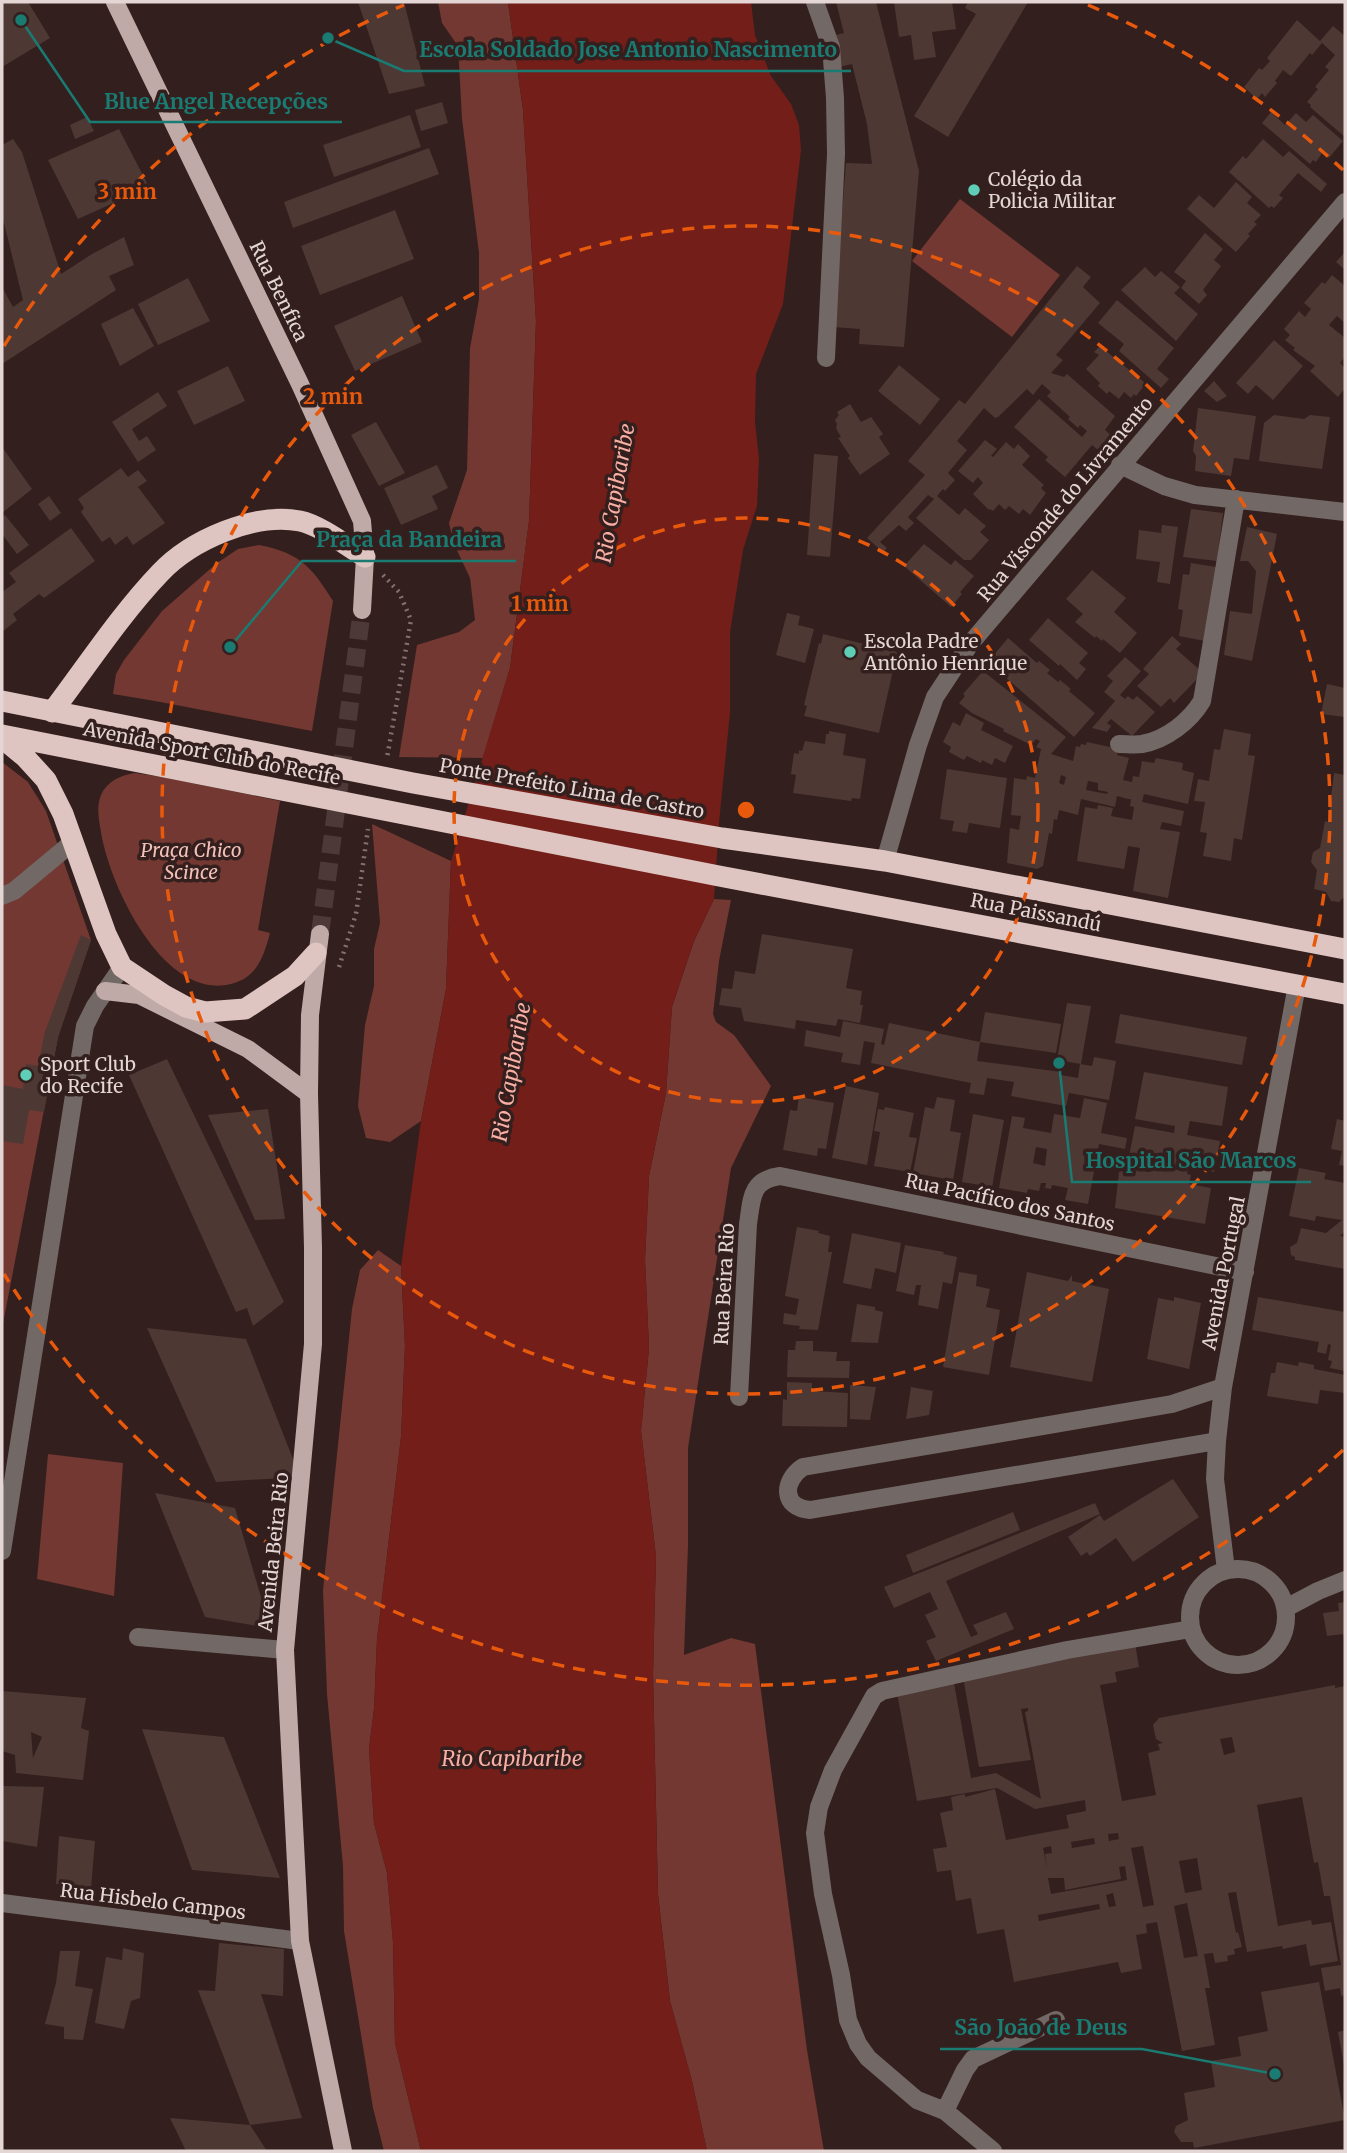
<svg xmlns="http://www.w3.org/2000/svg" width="1347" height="2153" font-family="Merriweather,serif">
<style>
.green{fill:#723831}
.water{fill:#731e19}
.building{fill:#4d3834;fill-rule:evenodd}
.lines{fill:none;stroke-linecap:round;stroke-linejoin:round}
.major-tunnel{stroke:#4d3a38;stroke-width:18;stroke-dasharray:18 9;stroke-linecap:butt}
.path{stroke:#82716f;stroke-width:4.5;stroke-dasharray:2 5;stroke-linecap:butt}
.minor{stroke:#726866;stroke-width:18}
.major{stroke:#c0aaa7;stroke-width:18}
.highway{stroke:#dfc5c1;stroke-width:21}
.ring{fill:none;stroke:#e8590c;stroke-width:3.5;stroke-dasharray:12 9}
.poi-dot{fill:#5eceb7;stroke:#331f1d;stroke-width:2.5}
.labels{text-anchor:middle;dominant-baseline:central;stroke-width:7;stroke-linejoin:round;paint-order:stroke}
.poi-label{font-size:19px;fill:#e3d6d4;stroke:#331f1d;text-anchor:start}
.street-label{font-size:19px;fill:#e3d6d4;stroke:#331f1d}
.park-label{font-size:19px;font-style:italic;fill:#f4c1b9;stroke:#331f1d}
.water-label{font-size:21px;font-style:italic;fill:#f9afa4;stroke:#331f1d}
.centre{fill:#e8590c;stroke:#331f1d;stroke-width:3.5}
.ring-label{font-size:21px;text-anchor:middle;font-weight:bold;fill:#e8590c;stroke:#331f1d;stroke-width:7;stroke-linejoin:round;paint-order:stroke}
.leader{fill:none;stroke:#1a7b73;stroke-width:2.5}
.callout-dot{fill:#1a7b73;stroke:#331f1d;stroke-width:2.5}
.callout-label{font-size:21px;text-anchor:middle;font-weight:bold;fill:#1a7b73;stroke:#331f1d;stroke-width:7;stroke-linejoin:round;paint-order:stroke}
</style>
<rect width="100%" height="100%" fill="#331f1d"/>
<path class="green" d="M438 2H508L523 110 536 321 529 521 510 668 483 758 399 757 417 645 459 632 475 620 470 578 454 544 449 523 467 470 470 348 479 299V253L462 119 458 46 442 23Z
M960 199 1060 275 1012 337 912 261Z
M259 545C300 553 312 567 333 601L312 731 155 701 113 694 116 674 124 660 162 611 217 563 238 549Z
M2 762 28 782 46 811 91 940 58 1037 2 1329Z
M135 773 162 777 280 801 258 930 270 933C264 956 257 978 231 984 163 1001 109 884 101 832 99 820 96 807 101 795 107 781 121 775 135 773Z
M372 824 451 861 446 989 421 1121 390 1142 366 1138 358 1106 365 1025 374 986V949L380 923Z
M714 899 731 900 719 961 713 1014 716 1022 734 1035 771 1086 731 1168 688 1448V1546L684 1655 731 1638 755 1644 807 2050 824 2151H707L692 2081 670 2001 658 1894 653 1673 656 1556 641 1431 649 1348 645 1259 649 1176 666 1093 672 1007 694 941Z
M378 1250 401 1266 405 1346 401 1437 377 1640 374 1709 369 1749 374 1823 387 1873 393 1942 395 2043 421 2151H384L373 2108 344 1931 343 1866 327 1694 323 1590 352 1309 360 1270Z
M48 1454 123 1463 114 1596 37 1579Z"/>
<path class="water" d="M508 2H751L755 35 771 76 791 104 799 125 801 150 783 304 756 374 755 422 759 459 757 506 743 550 730 632V713L719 823 714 899 694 941 672 1007 666 1093 649 1176 645 1259 649 1348 641 1431 656 1556 653 1673 658 1895 670 2001 692 2081 707 2151H421L395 2043 393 1942 387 1873 374 1823 369 1749 374 1709 377 1640 401 1437 405 1346 401 1266 421 1121 446 989 451 861 510 668 529 521 536 321 523 110Z"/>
<path class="building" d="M2 2H28L50 38 2 67Z
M358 2H404L425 86 389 94Z
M836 2H876L919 171 904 347 859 344 860 329 833 327 846 163 872 164 867 124 852 64 839 67 832 36 844 33Z
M894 2H952L956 29 932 32 936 57 914 60 911 35 899 37Z
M968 2H1028L948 137 914 116 976 14 965 8Z
M1297 20 1322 43 1312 55 1310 53 1291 76 1283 70 1275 81 1277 83 1265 97 1262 93 1257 99 1244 87 1259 68 1262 70 1270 61 1267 58Z
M1333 26 1345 36V137L1310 107 1311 105 1307 102 1318 89 1315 87 1329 70 1325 67 1335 55 1320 41Z
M442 102 448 123 421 131 415 110Z
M1271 112 1285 125 1296 113 1306 122 1313 115 1343 141 1329 158 1322 153 1316 162 1313 160 1310 164 1262 123Z
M410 115 421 147 334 177 323 145Z
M87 117 94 131 75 139 70 125Z
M119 129 149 187 78 219 48 160Z
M13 139 22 152 61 274 92 254 124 237 134 265 109 276 116 290 2 364V287L13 307 23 300 2 215V141L4 144Z
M1263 139 1283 157 1289 151 1327 184 1321 192 1298 173 1279 195 1283 198 1274 208 1271 206 1269 208 1229 172 1243 156 1246 159Z
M429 148 439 174 293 228 284 202Z
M1236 182 1252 197 1247 203 1261 215 1254 222 1257 224 1248 234 1250 236 1236 252 1187 209 1199 195 1214 208Z
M395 210 414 259 320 295 301 246Z
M1205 233 1223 249 1214 260 1221 266 1203 290 1207 295 1199 304 1181 288 1186 281 1174 272Z
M1345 252V270L1336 262Z
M1077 266 1091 277 1083 287 1100 303 1056 355 1063 360 1051 373 1064 377 1067 374 1115 416 1105 430 1116 440 1103 454 1092 445 1065 477 1045 460 1048 457 1014 427 1039 399 1082 437 1087 431 1080 425 1078 428 1068 419 1070 417 1047 396 1051 392 1042 384 1033 395 1027 389 998 417 995 418 984 408 957 441 967 450 948 473 955 480 945 491 943 489 937 496 959 515 965 508 986 526 980 532 989 540 971 560H964L916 518 934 499 928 495 908 517 914 523 906 531 899 525 880 542 887 548 883 552 867 538 925 475 908 461 959 400 965 404Z
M1145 267 1155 277 1161 271 1180 287 1174 293 1198 314 1176 341 1121 290Z
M1332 275 1345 286V323L1337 316 1329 325 1345 338V357L1340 363 1345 368V388L1338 397 1310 371 1315 366 1293 350 1295 348 1285 340 1290 335 1284 329 1299 311 1305 317 1311 309 1304 303 1322 282 1325 284Z
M188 278 210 321 158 345 138 304Z
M402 296 422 342 355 371 334 326Z
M1117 300 1174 348 1157 369 1169 379 1161 388 1119 351 1124 344 1098 323Z
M133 308 154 346 120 366 101 324Z
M1274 340 1303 366 1273 400 1256 385 1248 394 1236 383Z
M1100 346 1144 382 1142 386 1143 387 1136 396 1134 394 1131 398 1124 392 1119 399 1109 391 1107 394 1098 386 1100 383 1086 369 1099 355 1094 352Z
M899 365 940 399 920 425 878 391Z
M228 366 245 401 194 425 177 391Z
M1214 381 1227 396 1217 402 1204 391Z
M158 392 167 406 132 429 139 441 147 436 156 450 138 462 112 422Z
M850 404 861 422 871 417 883 434 879 437 890 454 860 475 848 458 850 456 838 438 841 437 836 428 837 424 835 420 839 415 837 412Z
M1198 408 1256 416 1249 460 1234 458 1231 476 1195 471 1196 456 1193 451Z
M1274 415 1304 419 1310 415 1330 417 1322 469 1259 461 1264 423Z
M376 422 405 473 379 486 351 435Z
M985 440 997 449 991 456 993 457 1006 442 1014 449 1018 444 1030 456 1022 465 1044 485 1041 488 1046 493 1030 515 1023 509 1019 514 1009 506 1005 510 999 504 993 511 990 509 989 510 973 494 983 483 978 477 973 483 958 471Z
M2 447 32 489 2 513Z
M814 454 838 456 830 557 807 555Z
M437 465 448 488 432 496 438 509 401 525 384 488Z
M121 468 128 477 138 470 147 481 138 487 165 523 133 545 127 536 115 545 110 537 102 542 81 512 84 508 78 499Z
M49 496 61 513 50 521 38 504Z
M1191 509 1223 513 1217 561 1183 557Z
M5 515 29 545 17 554 2 534V518Z
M1162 525 1178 527 1170 584 1157 582 1160 562 1136 559 1139 530 1161 533Z
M1247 527 1277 534 1252 661 1224 655 1230 611 1252 614 1256 571 1248 561H1240Z
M71 528 95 561 44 598 39 594 13 614 17 620 2 632V592L16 582 9 573Z
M924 544 951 565 955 560 974 576 960 592 962 594 951 607 904 566Z
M1191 563 1216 567 1205 641 1179 636 1183 610 1178 609 1183 574 1189 575Z
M1092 570 1126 598 1114 612 1137 633 1120 653 1103 639 1102 641 1096 636 1095 638 1075 622 1083 614 1066 599Z
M787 613 800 616 798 625 814 629 805 663 776 655Z
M1048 618 1088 653 1079 663 1086 669 1077 680 1060 664 1059 666 1029 640Z
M823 634 897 652 879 733 804 716 807 706 804 705 819 643 821 644Z
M1172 636 1181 644 1176 649 1201 671 1198 678 1174 703 1170 698 1161 707 1137 686 1149 674 1143 669Z
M1008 638 1037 663 1039 661 1050 670 1047 673 1058 682 1060 680 1071 689 1069 691 1095 713 1074 737 988 662Z
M1125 657 1141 671 1120 695 1125 699 1128 696 1133 700 1137 696 1155 712 1132 736 1111 719 1107 723 1111 726 1107 732 1092 728 1115 701 1104 692 1113 681 1107 676Z
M983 671 1066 737 1051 754 1073 761 1076 746 1080 747 1081 744 1086 745 1087 742 1119 749 1117 755 1129 758 1123 780 1132 782 1133 776 1139 777 1142 761 1154 763 1156 758 1183 763 1182 770 1194 773 1188 804 1144 794 1142 802 1184 811 1181 826 1162 822 1160 829 1180 832 1168 898 1133 891 1140 848 1128 846 1124 869 1077 861 1085 807 1097 809 1098 805 1113 808 1111 816 1132 820 1134 807 1130 806 1131 799H1128L1117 796 1115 807 1081 799 1078 815 1059 810 1057 820 1054 819 1052 834 1049 833 1043 866 1037 869 1007 863 1010 828 1019 830 1021 816 1011 815 1014 778 1026 780 1027 776 1035 778 1041 749 1036 747 1040 741 1036 739 1031 745 1003 731 1004 729 972 713 959 703 965 696 963 694ZM1061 775 1066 777 1064 785 1059 783ZM1088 781 1098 783V790L1108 792 1107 794 1086 790Z
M1327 684 1345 688V717L1321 714Z
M966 713 984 723 981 730 1013 746 1005 763 995 758 992 765 982 760 981 763 967 756 964 760 949 752 951 747 943 742 953 722 960 726Z
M1224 729 1251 734 1248 755 1255 756 1242 840 1234 838 1231 861 1203 856 1207 833 1200 832 1205 802 1194 801 1198 779 1209 781 1214 749 1220 750Z
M829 731 846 734 843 755 866 759 860 799 852 798 851 801 793 793 796 775 791 774 794 753 799 754V750L802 751 805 741 825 744 826 734H829Z
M947 769 1007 778 1000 828 969 823 967 833 952 831 954 821 940 819Z
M1334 773 1345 775V896L1339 902 1331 901 1326 892 1314 889 1317 870 1311 862 1313 852 1320 848 1325 821 1328 822Z
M762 934 853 949 846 988 862 991 860 1005H863L860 1023 838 1019 836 1026 796 1020 795 1029 744 1021 741 1008 719 1005 722 988 732 989 735 971 755 974Z
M81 935 91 940 58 1037 44 1112 29 1110 23 1144 2 1141V1085L23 1089 26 1064 38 1066 45 1032Z
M1067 1003 1091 1006 1081 1064 1057 1060Z
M985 1012 1061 1024 1056 1053 980 1042Z
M1120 1014 1247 1037 1242 1065 1115 1043Z
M843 1021 884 1029 881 1044 884 1045 889 1023 980 1042 977 1061 1061 1072V1075L1078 1078 1080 1064 1092 1066 1094 1057 1116 1061 1109 1100 1069 1093 1066 1106 1011 1096 1014 1082 987 1078 984 1095 969 1093 971 1083 871 1063 875 1043 864 1041 860 1065 841 1062 843 1053 804 1046 806 1030 840 1037Z
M167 1059 284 1302 253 1326 247 1308 236 1312 129 1075Z
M1144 1072 1228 1087 1222 1126 1190 1121 1187 1135 1220 1141 1214 1172 1188 1168 1187 1174 1191 1175 1189 1184 1211 1188 1205 1224 1115 1208 1119 1172 1134 1164 1147 1172H1150V1166L1157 1168 1158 1161 1129 1156 1135 1126 1174 1133 1175 1126 1135 1119Z
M846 1086 879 1093 867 1165 832 1158Z
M799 1097 834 1103 826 1149 818 1148 817 1156 783 1150 790 1110 797 1111Z
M937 1097 955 1100 950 1131 961 1133 953 1180 913 1173 925 1107 934 1109Z
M1084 1098 1107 1103 1101 1133 1127 1138 1125 1149 1099 1144 1088 1204 1065 1200 1068 1188 1052 1185 1051 1189 1045 1188 1046 1183H1041L1039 1191 1028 1189 1027 1193 999 1188 1012 1116 1025 1118 1023 1128 1051 1133 1054 1114 1080 1118ZM1036 1147 1047 1149 1045 1166 1033 1163Z
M885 1107 914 1113 909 1137 917 1138 910 1172 874 1166 880 1132 874 1131 878 1109 884 1110Z
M268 1109 285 1219 255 1220 208 1115Z
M973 1114 1004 1120 992 1187 962 1182Z
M1337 1119 1345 1121V1166L1339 1165 1342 1151 1331 1149Z
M1299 1168 1326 1173 1324 1179 1345 1183V1231L1340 1236 1345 1237V1269L1295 1260V1257L1291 1255 1290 1247 1297 1243 1301 1228 1326 1233 1342 1220 1316 1216 1315 1221 1289 1216Z
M797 1227 819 1231 818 1233 830 1236 828 1252H832L818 1330 799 1329 800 1326 783 1324 784 1313 796 1315 799 1299 785 1296Z
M852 1233 901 1243 896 1273 875 1268 871 1289 843 1283Z
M905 1245 944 1252 943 1254 957 1257 952 1284 943 1282 938 1309 918 1305 921 1285H916L914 1295 896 1291Z
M959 1272 977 1275 976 1286 990 1289 986 1307 1000 1310 989 1375 943 1367Z
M1027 1272 1068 1281 1072 1275V1281L1109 1289 1092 1382 1010 1367Z
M1174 1297 1201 1303 1189 1369 1147 1359 1158 1298 1174 1301Z
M1258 1297 1345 1312V1371L1330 1368 1332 1361 1328 1360 1331 1345 1328 1344 1326 1354 1317 1352 1319 1342 1252 1330Z
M857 1304 875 1307V1310L883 1312 878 1343 851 1342Z
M147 1328 246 1339 300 1477 216 1482Z
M796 1341H813V1351L837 1352 836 1361H850L849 1378 787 1377 788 1350H795Z
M1277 1362 1298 1366 1299 1362 1314 1365V1369L1345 1375V1393L1320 1390 1318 1404 1267 1396 1271 1373H1275Z
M787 1382 812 1383V1391L848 1393 847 1427 782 1426 783 1399 787 1400Z
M850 1385 876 1387 870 1420 850 1419Z
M911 1387 933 1391 929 1415 906 1419Z
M1173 1479 1199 1517 1133 1562 1116 1538 1090 1556 1087 1552 1081 1556 1068 1537 1100 1515 1104 1521Z
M155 1493 235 1508 270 1628 205 1617Z
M1095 1503 1100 1514 946 1581 971 1637 978 1634 973 1625 1006 1612 1014 1629 936 1661 926 1641 936 1637 925 1615 938 1609 930 1592 894 1608 884 1587Z
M1013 1512 1020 1530 913 1573 906 1555Z
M1345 1602V1639L1343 1634 1327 1636 1323 1613 1339 1611 1338 1603Z
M1135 1643 1139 1667 1115 1672 1117 1682 1100 1685 1122 1801 1156 1795 1148 1753 1160 1750 1158 1744 1163 1743 1156 1739 1153 1725 1159 1718 1335 1685V1688L1345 1686V1995L1341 1996 1340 1988 1325 1991 1321 1968 1341 1965 1330 1896H1324L1318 1862 1314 1863 1302 1797 1257 1805 1278 1926 1311 1920 1312 1925 1331 1922 1338 1961 1310 1966 1306 1944 1283 1949 1282 1946 1247 1952 1236 1892 1228 1893 1236 1933 1238 1932 1242 1947 1234 1949 1235 1954 1227 1956 1228 1961 1215 1963 1213 1953 1204 1954 1210 1988H1205L1215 2045 1182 2051 1157 1922 1146 1924 1147 1933 1136 1935 1142 1969 1121 1973 1118 1962 1014 1982 1004 1929 977 1934 971 1898 956 1901 951 1870 937 1872 933 1849 947 1847 940 1813 953 1810 951 1797 965 1794V1797L995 1789 1006 1840 1069 1828 1066 1815 1086 1811 1085 1800 1035 1809 997 1788 917 1801 897 1693 954 1683 971 1778 996 1773 1041 1799 1025 1712 1028 1711V1708L1021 1709 1031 1760 979 1767 963 1677ZM1232 1737 1235 1752 1224 1755 1220 1739ZM1118 1833 1119 1839 1109 1841 1108 1834ZM1094 1838 1095 1844 1072 1848 1071 1842ZM1051 1846 1052 1853 1045 1854 1047 1868 1043 1848ZM1143 1846 1154 1905 1143 1907 1131 1848ZM1197 1858 1202 1890 1185 1893 1179 1861ZM1125 1866 1127 1880 1051 1894 1048 1878H1064L1065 1890 1121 1879 1119 1867ZM1113 1893 1116 1906 1109 1907 1106 1895ZM1187 1903 1198 1956 1184 1958 1174 1906ZM1099 1904 1100 1909 1039 1921 1038 1915Z
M2 1691 86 1698 81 1728 89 1731 83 1780 16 1773 15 1755 2 1751ZM31 1732 42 1737 33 1758Z
M142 1729 224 1737 280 1878 192 1870Z
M2 1786 44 1787 37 1847 2 1841Z
M59 1836 95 1841 91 1888 56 1884Z
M219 1943 284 1949 283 1996 261 1994 302 2118 250 2125 198 1990 215 1991Z
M123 1948 144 1953 140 1998 131 2001 124 2029 95 2023 106 1957 122 1960Z
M60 1951H80L75 1986 93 1989 83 2040 64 2039V2027L45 2024 56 1983Z
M1319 1982 1345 2120 1194 2148 1193 2142H1181L1174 2132 1176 2126 1188 2120 1184 2093 1215 2087 1211 2061 1241 2056 1238 2037 1268 2031 1261 1992Z
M1345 2030V2065H1344L1338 2032Z
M170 2118 250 2125 267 2151H186Z"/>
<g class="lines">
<path class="major-tunnel" d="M320 934 362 610"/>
<path class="path" d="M383 575 399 592 411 620 387 758
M339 967 356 914 368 829"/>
<path class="minor" d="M815 2 831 47 835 98 836 154 826 358
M1120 465 1164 486 1195 495 1345 512
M1119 744C1127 744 1135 745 1142 744 1166 740 1190 721 1202 701L1236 499
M885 861 918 745 935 697 970 644 1345 202
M2 896 14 891 73 842
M739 1397 748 1224C752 1199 750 1180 780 1176L1245 1272
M1217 1441 810 1510C782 1508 782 1481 803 1467L1172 1404 1223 1387
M2 1551 85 1026 95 1006 122 967
M1190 1617a48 48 0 1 1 96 0a48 48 0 1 1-96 0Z
M1226 1570 1215 1479 1217 1441 1223 1387 1297 985
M1286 1608 1318 1591 1345 1580
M138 1637 285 1650
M2 1903 300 1941
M945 2111 965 2070 973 2059 1056 2020
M993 2151 945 2111 917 2100 868 2058 858 2044 848 2020 841 1975 823 1894 815 1833 819 1807 833 1770 874 1696 882 1691 1067 1650 1191 1629"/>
<path class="major" d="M115 2 300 384 362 521 365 557 362 610
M320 934 310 1015 309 1094 313 1248V1344L285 1650 300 1941 343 2151
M105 991 139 995 248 1049 309 1094"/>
<path class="highway" d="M2 701 413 783 722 838 885 861 1345 949
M52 712C87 666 120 615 160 573 191 540 255 512 300 521 320 525 347 546 365 557
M2 735 719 876 1345 994
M2 738 25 757 46 780 63 814 106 934 122 967 164 995 186 1007 205 1012 245 1009 295 976 316 953"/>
</g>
<g class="ring">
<circle cx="746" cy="810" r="292"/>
<circle cx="746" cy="810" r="584"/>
<path d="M1343 1450A875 875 0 0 1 4 1274M4 346A875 875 0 0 1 404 5M1088 5A875 875 0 0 1 1343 170"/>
</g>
<g class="poi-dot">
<circle cx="974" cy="190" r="7"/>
<circle cx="850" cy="652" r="7"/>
<circle cx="26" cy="1075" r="7"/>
</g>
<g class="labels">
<g class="poi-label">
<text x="988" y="179">Colégio da<tspan x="988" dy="22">Policia Militar</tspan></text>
<text x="864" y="641">Escola Padre<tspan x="864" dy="22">Antônio Henrique</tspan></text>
<text x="40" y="1064">Sport Club<tspan x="40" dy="22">do Recife</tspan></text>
</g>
<g class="street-label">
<text transform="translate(279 291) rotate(64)">Rua Benfica</text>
<text transform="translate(1065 499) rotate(-50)">Rua Visconde do Livramento</text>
<text transform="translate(212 753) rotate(11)">Avenida Sport Club do Recife</text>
<text transform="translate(572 788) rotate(10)">Ponte Prefeito Lima de Castro</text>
<text transform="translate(1036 912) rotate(11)">Rua Paissandú</text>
<text transform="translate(1010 1202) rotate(12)">Rua Pacífico dos Santos</text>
<text transform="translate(1223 1273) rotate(-79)">Avenida Portugal</text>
<text transform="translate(724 1284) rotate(-87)">Rua Beira Rio</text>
<text transform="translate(273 1552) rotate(-84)">Avenida Beira Rio</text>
<text transform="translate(153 1901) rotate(7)">Rua Hisbelo Campos</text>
</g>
<g class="park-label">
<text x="191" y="850">Praça Chico<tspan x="191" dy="22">Scince</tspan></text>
</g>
<g class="water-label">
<text transform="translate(615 493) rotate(-80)">Rio Capibaribe</text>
<text transform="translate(511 1072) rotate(-80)">Rio Capibaribe</text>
<text x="512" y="1758">Rio Capibaribe</text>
</g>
</g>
<circle cx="746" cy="810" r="10" class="centre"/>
<g class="ring-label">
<text x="127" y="199">3 min</text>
<text x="333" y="404">2 min</text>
<text x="540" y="611">1 min</text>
</g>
<path class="leader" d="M328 38L404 71H851M21 20L90 122H342M230 647L302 561H516M1059 1063L1072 1182H1311M1275 2074L1142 2049H940"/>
<g class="callout-dot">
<circle cx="328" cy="38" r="7"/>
<circle cx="21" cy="20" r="7"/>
<circle cx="230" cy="647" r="7"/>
<circle cx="1059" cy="1063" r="7"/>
<circle cx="1275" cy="2074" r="7"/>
</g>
<g class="callout-label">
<text x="628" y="57">Escola Soldado Jose Antonio Nascimento</text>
<text x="216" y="109">Blue Angel Recepções</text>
<text x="409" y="547">Praça da Bandeira</text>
<text x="1191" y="1168">Hospital São Marcos</text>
<text x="1041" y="2035">São João de Deus</text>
</g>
<rect width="1347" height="2153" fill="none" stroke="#e3d6d4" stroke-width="7"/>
</svg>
